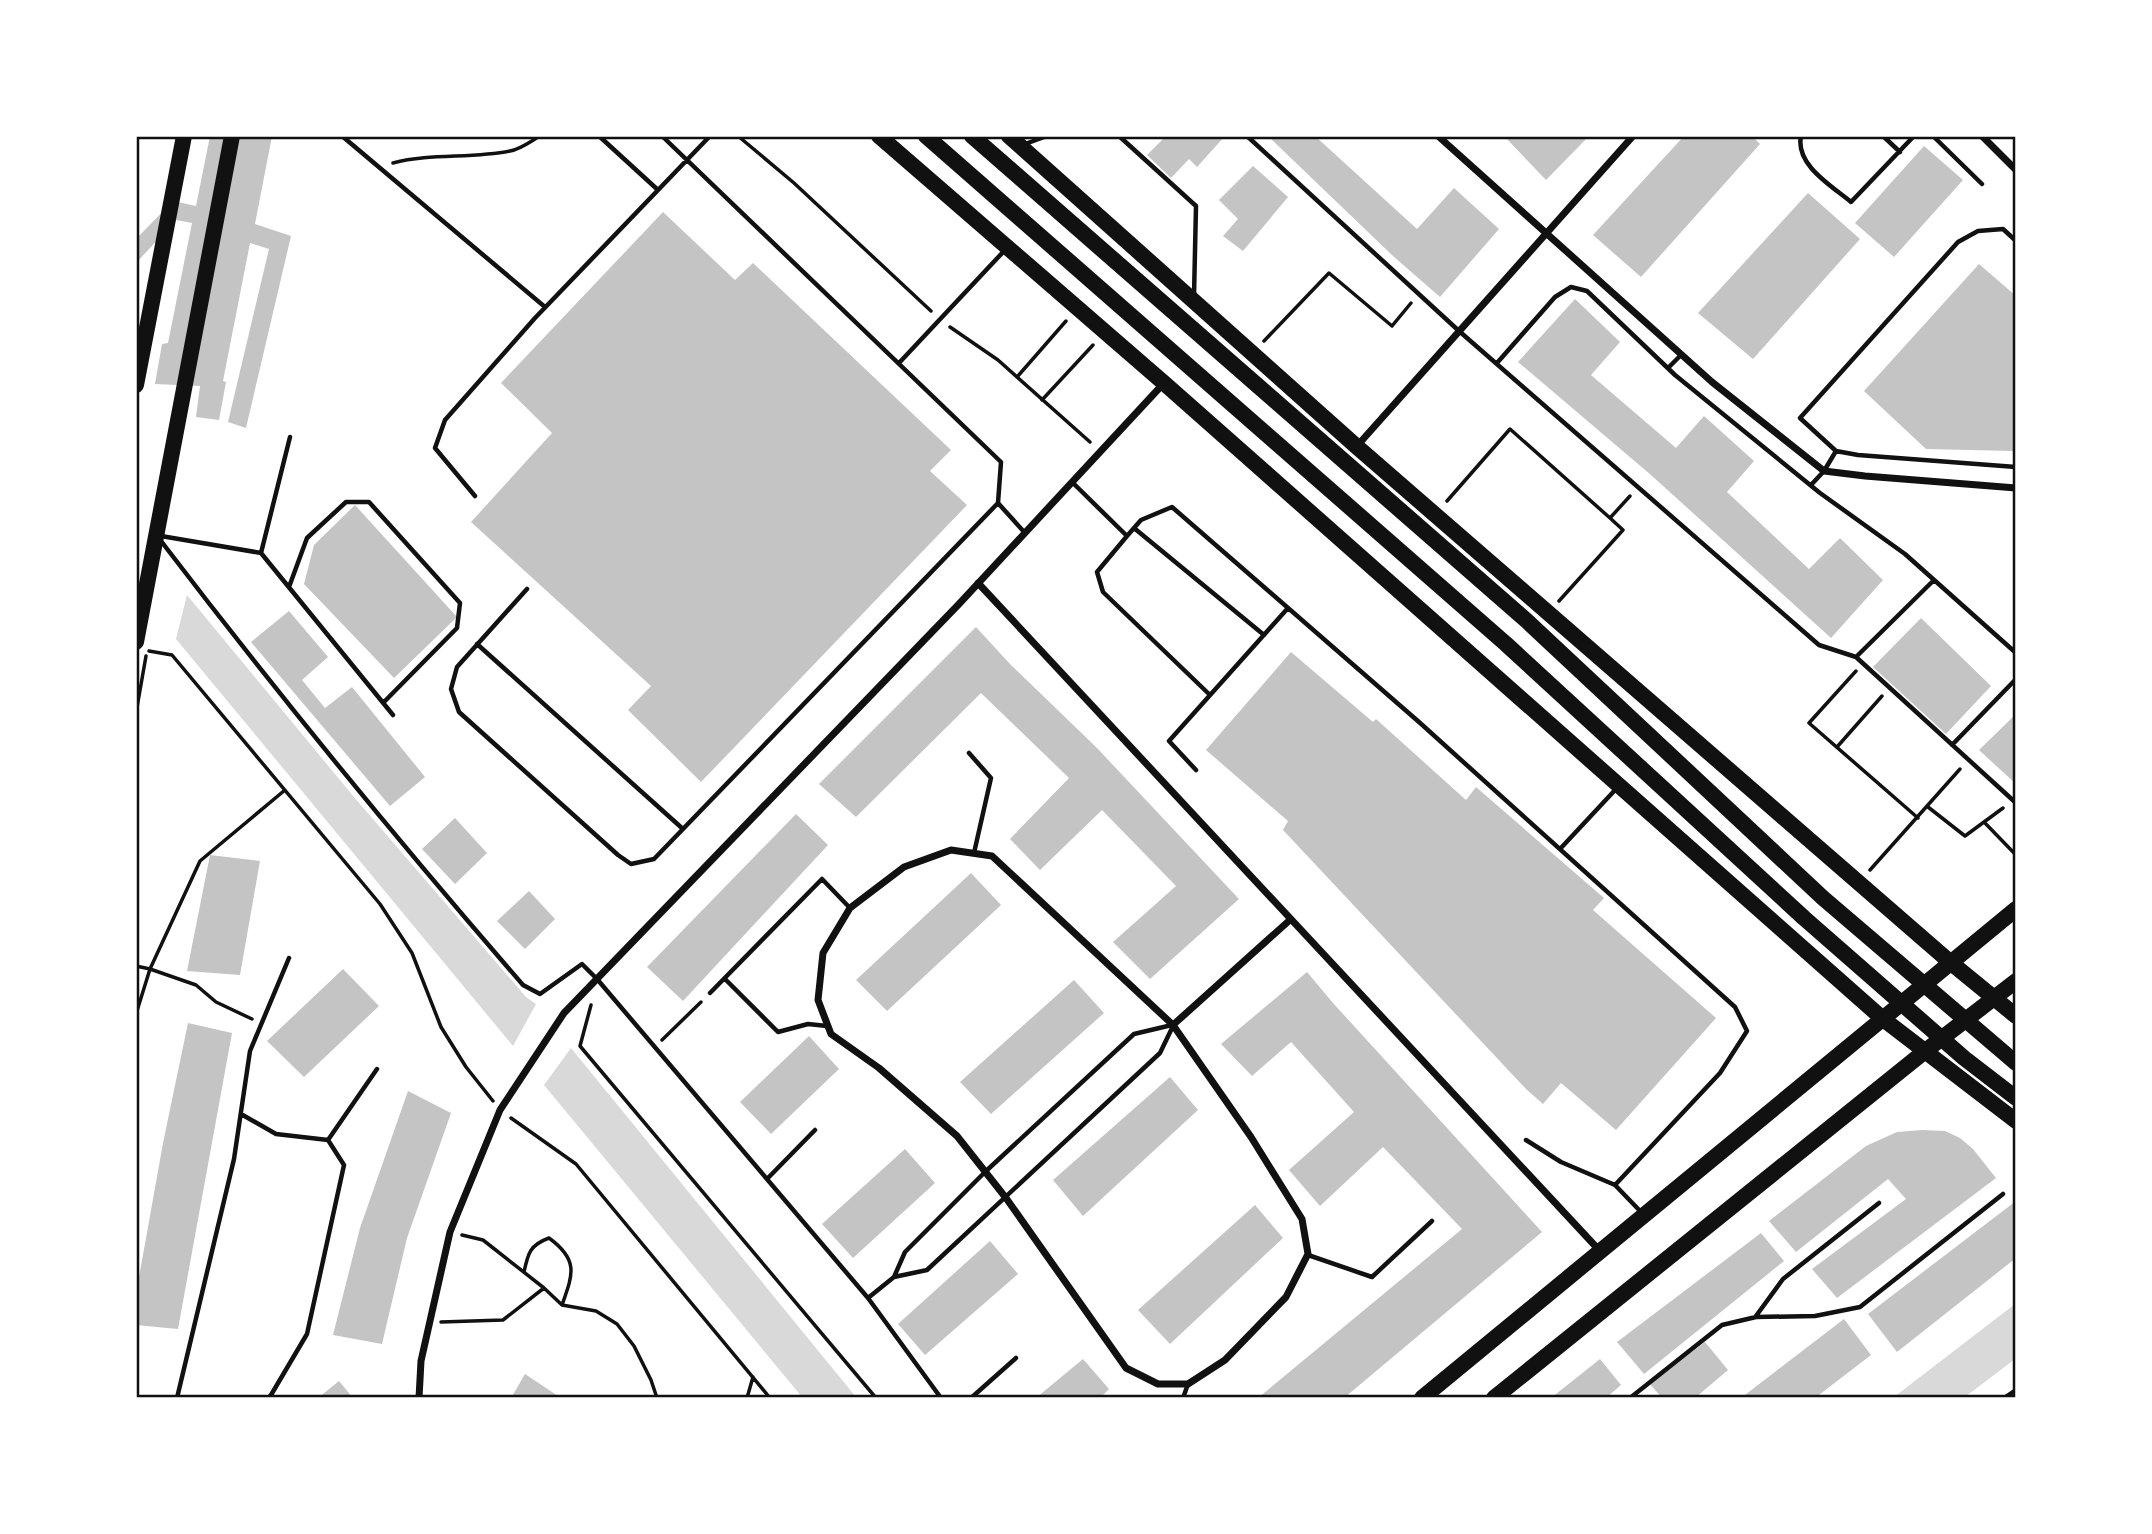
<svg xmlns="http://www.w3.org/2000/svg" width="2152" height="1534" font-family="'Titillium Web',sans-serif">
<style>
.water{fill:#d9d9d9}
.building{fill:#c4c4c4}
.lines{fill:none;stroke-linecap:round;stroke-linejoin:round}
.path{stroke:#111;stroke-width:3.5}
.service{stroke:#111;stroke-width:4.5}
.minor{stroke:#111;stroke-width:7}
.primary{stroke:#111;stroke-width:16}
.trunk{stroke:#111;stroke-width:16}
.neatline{fill:none;stroke:#111;stroke-width:2.5}
</style>
<rect width="100%" height="100%" fill="#fff"/>
<path class="water" d="M187 595 354 797 526 997 536 1004 513 1046 176 639Z
M571 1048 856 1397H802L544 1085Z
M2015 1304V1359L1965 1397H1894Z"/>
<path class="building" d="M210 136H272L255 224 291 236 246 428 228 422 269 249 250 243 223 381 226 382 219 420 196 417 200 386 155 384 162 344 168 343 192 223 176 220 136 263V239L173 201 196 206Z
M1166 136H1225L1197 167 1189 159 1171 178 1147 155Z
M1268 136H1315L1417 229 1454 188 1499 229 1440 297 1393 256Z
M1504 136H1589L1546 180Z
M1684 136H1752L1760 144 1641 277 1593 235Z
M1924 146 1963 180 1894 257 1855 223Z
M1253 166 1288 197 1243 251 1223 236 1238 219 1219 200Z
M1808 193 1860 239 1753 359 1698 313Z
M663 212 735 280 753 263 951 450 930 471 967 505 701 782 628 710 651 686 471 522 552 433 501 383Z
M1979 264 2016 296V449L2013 451 1926 449 1864 391Z
M1575 299 1620 342 1591 375 1676 448 1704 416 1754 461 1727 492 1809 569 1840 538 1883 580 1831 638 1651 475 1518 362Z
M355 505 457 617 394 678 304 584 314 545Z
M289 611 328 657 302 680 325 708 352 687 425 777 390 806 251 642Z
M1921 618 1991 686 1946 734 1873 667Z
M976 627 1010 664 1097 748 1239 899 1150 979 1113 942 1176 886 1102 810 1040 870 1010 839 1069 778 981 693 856 817 819 784Z
M1291 652 1373 722 1376 719 1466 800 1476 787 1604 898 1593 910 1716 1018 1616 1130 1561 1083 1543 1104 1526 1089 1283 830 1288 821 1206 750Z
M2016 714V784L1979 750Z
M796 814 828 845 683 1001 647 967Z
M455 818 487 853 455 884 422 849Z
M210 855 260 861 240 975 187 971Z
M971 873 1001 905 887 1011 856 980Z
M529 891 555 919 525 949 497 921Z
M343 969 379 1006 304 1077 267 1041Z
M1307 972 1333 1003 1542 1232 1344 1398H1258L1462 1229 1383 1147 1320 1206 1289 1170 1354 1112 1291 1042 1252 1076 1221 1044Z
M1074 980 1104 1013 991 1114 960 1082Z
M188 1023 232 1033 178 1329 136 1325V1294L163 1143Z
M809 1036 839 1069 771 1134 740 1102Z
M1170 1077 1198 1110 1083 1216 1053 1180Z
M408 1091 451 1113 407 1238 382 1344 333 1335 360 1228Z
M1922 1130 1945 1131 1960 1138 1973 1149 1996 1178 1837 1298 1812 1269 1906 1199 1888 1179 1796 1252 1769 1221 1866 1146 1897 1132Z
M905 1149 935 1183 853 1258 822 1224Z
M2016 1201V1258L1897 1352 1868 1314Z
M1255 1205 1283 1238 1170 1344 1138 1310Z
M1761 1233 1784 1261 1644 1374 1617 1342Z
M990 1241 1018 1274 925 1355 898 1324Z
M1844 1319 1871 1355 1815 1398H1741Z
M1705 1342 1728 1370 1695 1398H1662L1650 1384Z
M1083 1359 1109 1389 1100 1398H1036Z
M1600 1359 1621 1385 1606 1398H1551Z
M525 1374 561 1398H511Z
M339 1381 353 1398H318Z"/>
<g class="lines">
<path class="path" d="M738 136 794 183 931 311
M393 163C431 153 472 159 510 151 521 149 531 141 540 136
M950 327 998 360 1090 442
M1264 341 1329 273 1392 326 1411 303
M1017 377 1066 321
M1042 400 1093 345
M1447 501 1510 429 1610 518
M1559 601 1623 530 1610 518 1630 496
M149 651 172 655 380 904 412 953 441 1027 466 1067 493 1101
M1856 671 1809 723 1918 818
M136 713 146 656
M1837 747 1882 696
M1928 807 1965 836 2003 808
M1984 822 2016 855
M1870 870 1960 769
M136 966 150 969 136 1014
M591 1005 580 1046 876 1398
M252 1019 216 1002 196 985 150 969 200 861 285 790
M662 1040 701 1002
M511 1118 576 1164 770 1398
M462 1235 483 1240 544 1288 562 1305 596 1311 617 1324 634 1346 651 1380 657 1398
M524 1272C528 1253 530 1245 549 1238 579 1260 573 1274 562 1305
M441 1322 503 1320 544 1288
M747 1398 753 1377"/>
<path class="service" d="M342 136 545 307
M599 136 658 190
M662 136 1001 462 998 503 1025 533
M1119 136 1196 206 1194 296
M1247 136 1459 331 1819 645 1856 657 2016 803
M1801 136C1795 165 1832 186 1851 202L1914 136
M1883 136 1900 152
M1933 136 1982 184
M1025 144 1047 136
M899 363 1004 251
M1497 363 1555 297 1571 287 1587 291 1675 375 1820 493 1905 554 2016 653
M1668 368 1681 355
M290 437 261 553 393 715
M1836 451 1858 455 2016 467
M1072 482 1127 536 1141 520 1172 507 1419 722 1735 1007 1747 1031 1720 1073 1615 1185
M1811 485 1824 471 1836 451 1800 418 1958 242 1978 231 2003 229 2016 241
M475 496 435 448 445 420 535 318 710 136
M1134 528 1264 635
M161 536 261 553
M1127 536 1097 572 1103 592 1210 695
M161 541C277 693 398 841 523 985L540 994 582 964 597 979 868 1298 941 1398
M289 587 307 538 346 502H369L460 603 457 628 383 703
M527 589 457 667 451 689 459 712 618 855 631 864 654 859 998 503
M477 644 683 829
M1856 657 1934 580
M1952 745 2016 679
M969 753 991 778 974 853
M1196 770 1169 741 1288 608
M1560 849 1616 789
M725 979 778 1032 808 1024 827 1026
M710 993 822 879 850 908
M241 1114 276 1134 328 1140 344 1165 307 1334 271 1395 268 1398
M328 1140 377 1069
M1526 1140 1561 1162 1615 1185 1642 1213
M767 1179 815 1130
M1308 1255 1372 1277 1432 1221
M894 1277 905 1252 985 1172 1134 1034 1172 1025
M868 1298 894 1277 927 1270 1160 1053 1173 1026
M1756 1316 1783 1279 1879 1203
M177 1398 234 1159 250 1051 289 958
M971 1398 1016 1358
M1183 1398 1188 1384
M1630 1398 1722 1325 1756 1317 1815 1316 1860 1307 2003 1194
M2004 1398 2016 1390"/>
<path class="minor" d="M1438 136 1712 382 1824 471 1865 476 2016 488
M1982 136 2016 170
M1357 446 1633 136
M978 583 1599 1250
M951 850 992 856 1173 1025 1251 1137 1302 1219 1308 1254 1286 1297 1225 1360 1188 1384H1158L1126 1368 1006 1198 957 1136 879 1068 831 1034 818 1000 823 953 850 908 904 867Z
M1173 1025 1291 919
M419 1398 421 1361 450 1232 500 1110 564 1013 959 604 1164 383"/>
<path class="primary" d="M879 136 1164 383 1883 1019 2016 1121
M1009 136 1356 446 1950 962 2016 1016
M136 385 184 136
M136 642 232 136
M1422 1398 2016 909
M1494 1398 1924 1052 2016 981"/>
<path class="trunk" d="M926 136 1506 644 1804 918 1964 1058 2016 1098
M972 136 1527 621 1823 898 2016 1063"/>
</g>
<rect width="2152" height="1534" fill="none" stroke="#ffffff" stroke-width="276"/>
<rect x="138" y="138" width="1876" height="1258" class="neatline"/>
</svg>
